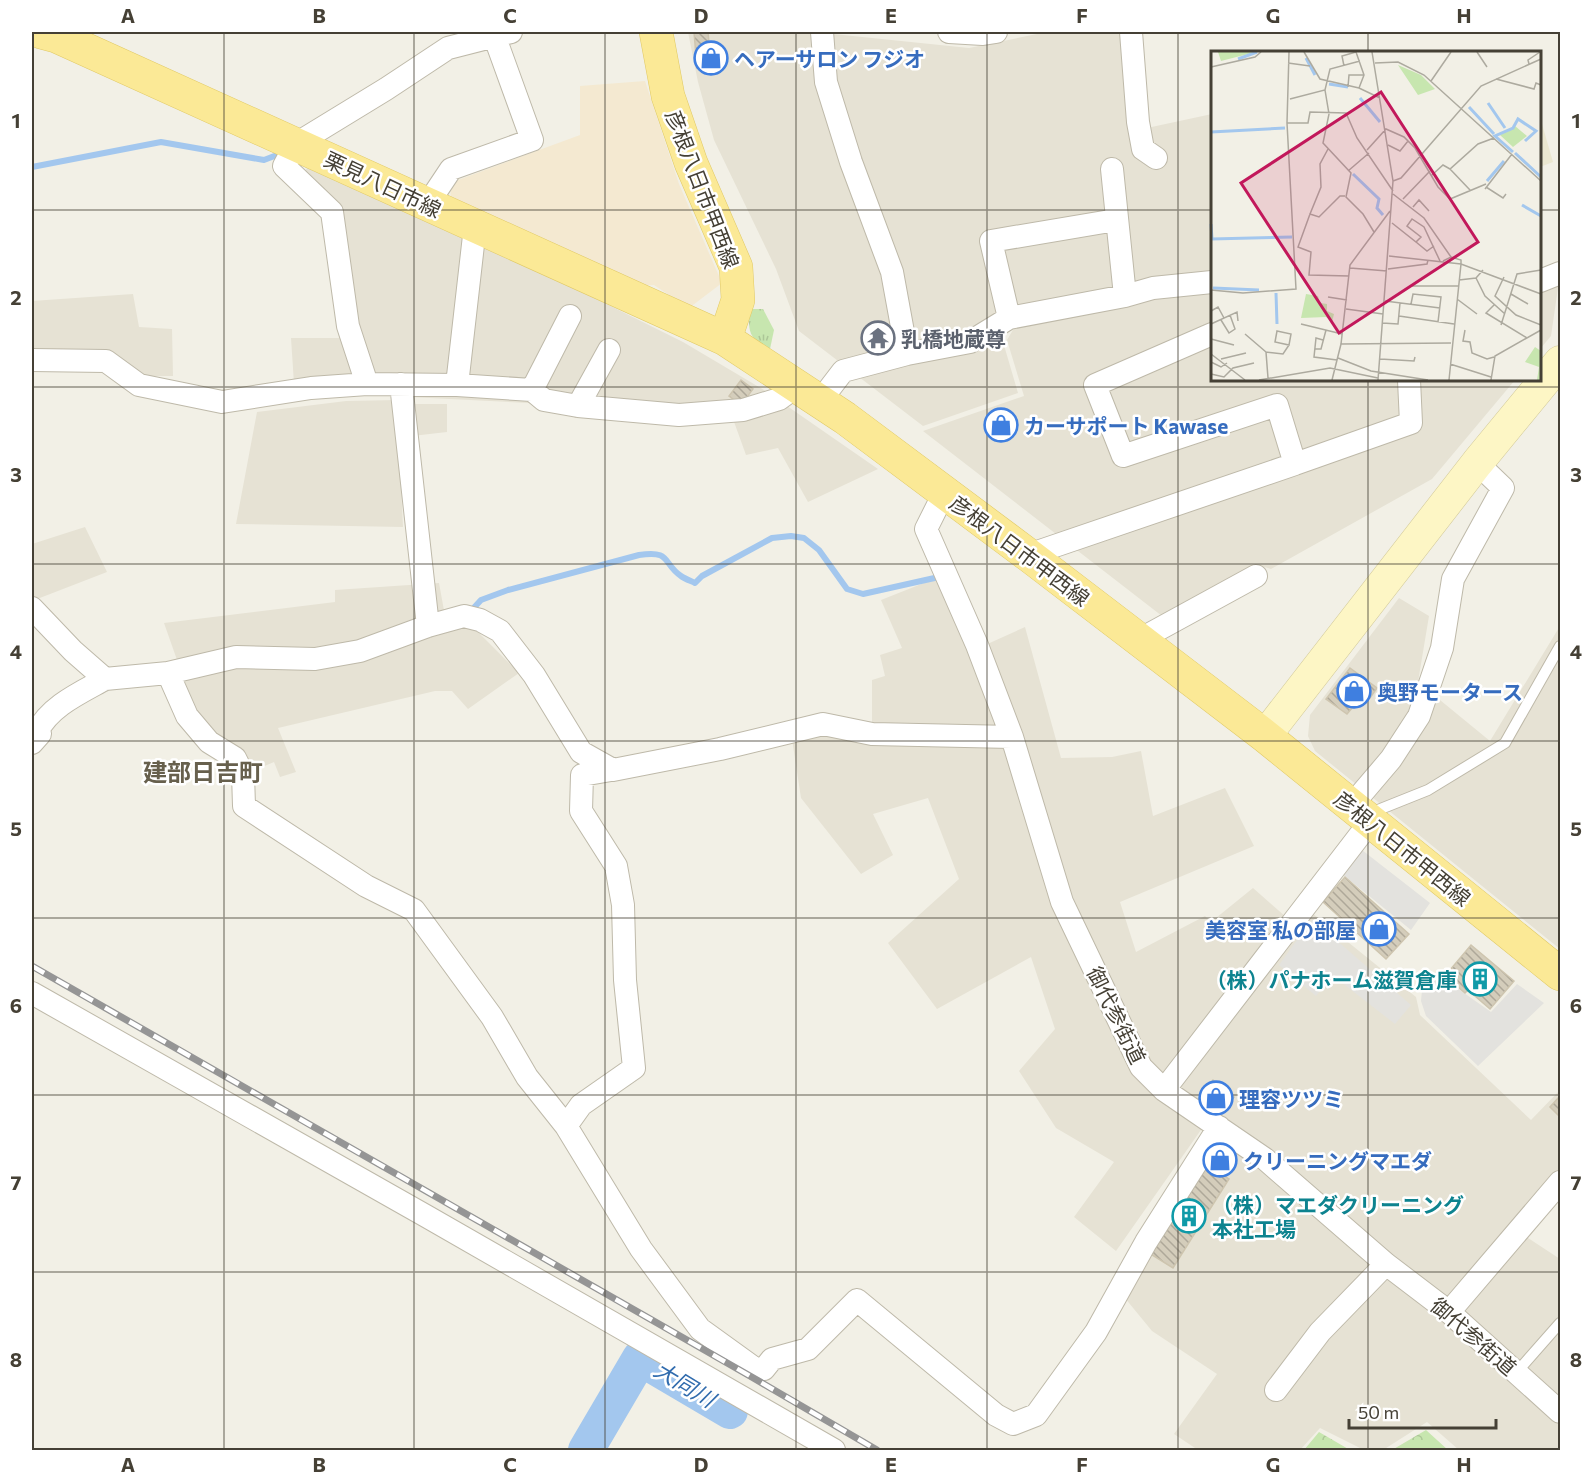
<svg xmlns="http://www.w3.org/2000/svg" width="1592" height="1482" font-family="Commissioner,'Noto Sans JP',sans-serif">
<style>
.residential{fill:#e6e2d4}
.commercial{fill:#f4e9d1}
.education{fill:#ebe7d0}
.grass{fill:url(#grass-tufts)}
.forest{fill:url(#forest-crowns)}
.parking{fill:#e3e2de}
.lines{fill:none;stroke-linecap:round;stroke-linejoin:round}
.stream{stroke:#a3c7ee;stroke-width:6}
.river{stroke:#a3c7ee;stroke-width:36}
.building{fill:url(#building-back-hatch);stroke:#cec5af;stroke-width:1.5}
.lane-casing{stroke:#beb9a9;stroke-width:12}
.street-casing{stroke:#beb9a9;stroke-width:24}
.secondary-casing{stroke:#d1c897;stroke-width:33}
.primary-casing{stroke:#e0c966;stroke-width:34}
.lane{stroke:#fff;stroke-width:10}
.street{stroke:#fff;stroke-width:22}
.secondary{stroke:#fdf6c5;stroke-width:32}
.primary{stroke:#fbe996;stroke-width:33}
.rail-casing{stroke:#959595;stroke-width:7}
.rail{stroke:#fff;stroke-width:4.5;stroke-dasharray:14;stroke-linecap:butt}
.grid{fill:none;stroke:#454035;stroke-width:1.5;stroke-opacity:0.55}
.labels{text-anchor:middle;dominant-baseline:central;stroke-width:5;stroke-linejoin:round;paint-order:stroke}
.shop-label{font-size:21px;font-weight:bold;fill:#366cbe;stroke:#fff;text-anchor:start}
.street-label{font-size:21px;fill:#454035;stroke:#fff}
.worship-label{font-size:21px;font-weight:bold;fill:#5b616d;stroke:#fff;text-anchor:start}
.culture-label{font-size:21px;font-weight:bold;fill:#0d838f;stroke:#fff;text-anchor:end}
.water-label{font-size:22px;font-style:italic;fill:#316cae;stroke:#fff}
.quarter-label{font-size:24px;font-weight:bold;fill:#67604d;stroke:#fff}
.inset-river{fill:none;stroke:#a3c7ee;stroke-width:3}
.inset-road{fill:none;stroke:#adaa9f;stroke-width:1.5}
.view{fill:#c2185b;fill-opacity:0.15;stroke:#c2185b;stroke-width:3}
.inset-edge{fill:none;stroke:#454035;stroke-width:3}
.neatline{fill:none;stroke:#454035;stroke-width:2}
.grid-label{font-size:20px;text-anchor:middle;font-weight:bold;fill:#454035}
</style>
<defs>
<pattern id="grass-tufts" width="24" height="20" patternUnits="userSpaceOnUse" patternTransform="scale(1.5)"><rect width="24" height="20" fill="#c7e6af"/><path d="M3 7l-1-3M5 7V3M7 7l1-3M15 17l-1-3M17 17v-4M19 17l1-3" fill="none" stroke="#acc697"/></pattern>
<pattern id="forest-crowns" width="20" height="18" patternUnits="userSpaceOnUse" patternTransform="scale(1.5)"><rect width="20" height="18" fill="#c7e6af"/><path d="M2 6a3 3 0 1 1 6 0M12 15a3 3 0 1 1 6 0" fill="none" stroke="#acc697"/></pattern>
<pattern id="building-back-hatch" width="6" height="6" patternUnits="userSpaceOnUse" patternTransform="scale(1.5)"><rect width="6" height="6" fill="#d4cdbb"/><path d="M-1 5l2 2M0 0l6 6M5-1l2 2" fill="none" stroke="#aea899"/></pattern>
</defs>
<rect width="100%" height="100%" fill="#f2f0e6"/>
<path class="residential" d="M688 32H814L969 48 1047 32H1124L1133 131 1212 114V274L1021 309 1001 335 1018 393 923 426 799 331 776 269 714 140 698 82Z
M307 168 466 234 683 342 764 390 878 469 808 502 778 448 746 455 733 419 673 424 528 403 349 394 295 399 291 338H339L329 224 295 184Z
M1559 281 1551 336 1540 349V291Z
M1212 293V380H1515L1432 479 1271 569 1255 564 1162 616 923 431 1024 396 1007 340 1017 323 1152 297Z
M133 294 139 327 172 329 173 376H135L32 352V301Z
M397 400 403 527 236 524 257 412 346 401Z
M407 404H447V432L412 436Z
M85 527 107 572 32 601V544Z
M939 577 1004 727 1056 904 1131 1072 1203 1127 1116 1251 1074 1217 1114 1162 1056 1128 1019 1071 1055 1029 1031 957 937 1009 888 943 959 879 928 798 873 814 893 855 861 874 801 798 792 739 823 724 872 734V680L885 676 880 655 902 648 881 600Z
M439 583 447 627 470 624 519 673 468 709 452 691H435L278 728 296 772 280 777 274 762 248 773 207 745 164 623 335 602V590Z
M1399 598 1429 616 1418 682 1490 741 1560 626V949L1315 751 1308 736 1310 715Z
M1025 627 1061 758 1112 757 1141 751 1153 816 1225 788 1254 846 1120 902 1136 952 1205 916 1211 922 1253 888 1286 917 1162 1079 1148 1064 1070 891 983 646Z
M1312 913 1416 997 1420 1015 1531 1120 1560 1090V1173L1447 1302 1172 1087Z
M1219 1140 1267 1171 1444 1321 1560 1425V1450H1459L1427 1422 1383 1450H1364L1320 1428 1300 1450H1198L1174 1434 1217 1374 1152 1331 1120 1292Z
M1525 1236 1560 1259V1403L1457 1312Z"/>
<path class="commercial" d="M645 81 679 184 722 283 689 308 654 285 632 286 451 203 450 183 580 135V86Z"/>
<path class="education" d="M1540 117 1553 162 1540 167Z"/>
<path class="grass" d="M751 309H763L774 330 770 349C750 342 746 329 751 309Z"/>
<path class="forest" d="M1426 1430 1448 1450H1392Z
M1319 1432 1350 1450H1304Z"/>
<path class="parking" d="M1362 850 1430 903 1411 930 1342 874Z
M1312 919 1411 1005 1395 1024 1332 975 1316 996 1279 965Z
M1439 973 1457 988 1491 1012 1517 984 1544 1003 1478 1066 1426 1016 1421 1001 1422 990Z"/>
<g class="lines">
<path class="stream" d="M32 167 161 142 264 160 277 155
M470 612 481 600 508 590 639 555C672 550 662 563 681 576 685 579 691 581 695 583L702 576 772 538 791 536 804 538 819 550 847 589 863 594 939 577"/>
<path class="river" d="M586 1450 640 1358 730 1411"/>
</g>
<path class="building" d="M694 32H708L709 43H715L716 50 724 49 726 66 697 68Z
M741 380 753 389 741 405 729 396Z
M1350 668 1377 688 1370 698 1364 694 1347 714 1326 699Z
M1345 877 1409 934 1386 959 1323 902Z
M1471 945 1514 981 1490 1009 1468 990 1465 993 1445 976Z
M1213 1080 1234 1097 1218 1116 1198 1100Z
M1560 1096V1117L1550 1107Z
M1217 1147 1232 1157 1223 1172 1207 1162Z
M1205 1164 1229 1179 1173 1268 1149 1253Z"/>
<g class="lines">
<defs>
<path id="lane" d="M1373 817 1378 810 1428 790 1505 743 1560 646
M1516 1373 1560 1323"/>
<path id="street" d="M822 32 826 82 851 162 892 272 907 354
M949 32 983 34 996 32
M1131 32 1138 122 1143 149 1156 158
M1112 169 1125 296
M427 205 451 169 532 140 494 35
M1540 281 1560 273
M1009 318 991 241 1116 220
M32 360 106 361 139 385 222 402 311 388 367 384 457 385 532 390 544 400 578 406 679 415 743 410 779 399 797 386
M367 384 348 326 332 212 284 166 296 144 386 89 448 48 511 32
M401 384 428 626
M457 385 475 227
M532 390 570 316
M820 401 843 371 907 354 970 342 1009 318 1125 296 1153 288 1212 282
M578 406 609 350
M1295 464 1411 423 1409 380
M944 493 926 529 977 645 1012 737 1062 902 1141 1067 1164 1090 1265 1159 1386 1264 1449 1312 1560 1412
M1031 557 1040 551 1295 464 1277 405 1123 456 1095 385 1212 334
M32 608 73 651 105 679 168 673 236 657 315 659 360 651 428 626 464 616 480 620 500 631 534 675 581 752 613 770 720 749 823 724 872 734 1012 737
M1139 640 1256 576
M168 673 187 716 209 742 235 758 243 774 244 806 366 886 414 910 492 1017 527 1077 566 1126 581 1105 634 1068 625 980 623 905 616 866 581 811 582 775 611 770
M32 743 40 734 37 732C50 706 80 693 105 679
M1351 806 1391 759 1419 716 1442 648 1453 579 1503 488 1477 463
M32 993 426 1216 834 1450
M1164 1090 1370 822
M566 1126 641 1249 700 1329 754 1368 764 1369 772 1359 808 1349 857 1300 996 1415 1013 1424 1036 1415 1096 1332 1146 1242 1219 1127
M1449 1312 1560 1182
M1276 1390 1320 1332 1386 1264"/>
<path id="secondary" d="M1265 736 1477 463 1560 362"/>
<path id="primary" d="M41 32 56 36 725 339 845 418 1031 557 1265 736 1560 974
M656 32 668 96 691 163 736 267 738 300 725 339"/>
</defs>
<use href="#lane" class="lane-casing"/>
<use href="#street" class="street-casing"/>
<use href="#secondary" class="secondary-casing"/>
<use href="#primary" class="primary-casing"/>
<use href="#lane" class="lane"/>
<use href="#street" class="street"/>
<use href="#secondary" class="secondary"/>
<use href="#primary" class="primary"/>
<defs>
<path id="rail" d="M32 966 750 1376 877 1450"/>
</defs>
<use href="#rail" class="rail-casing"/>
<use href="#rail" class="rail"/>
</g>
<path class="grid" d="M224 32V1450M414 32V1450M605 32V1450M796 32V1450M987 32V1450M1178 32V1450M1368 32V52M32 210H1212M1540 210H1560M1368 380V1450M32 387H1560M32 564H1560M32 741H1560M32 918H1560M32 1095H1560M32 1272H1560"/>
<defs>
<symbol id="shop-ring" viewBox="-11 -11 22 22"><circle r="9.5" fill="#fff" stroke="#3f7fe0" stroke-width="1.5"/><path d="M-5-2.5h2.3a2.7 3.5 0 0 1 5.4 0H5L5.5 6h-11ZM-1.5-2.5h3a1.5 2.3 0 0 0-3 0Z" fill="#3f7fe0"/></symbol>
<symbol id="temple-ring" viewBox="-11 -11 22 22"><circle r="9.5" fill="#fff" stroke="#6b7280" stroke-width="1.5"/><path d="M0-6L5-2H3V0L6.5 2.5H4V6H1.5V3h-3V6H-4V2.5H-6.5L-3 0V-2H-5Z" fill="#6b7280"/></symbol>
<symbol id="building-ring" viewBox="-11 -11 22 22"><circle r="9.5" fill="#fff" stroke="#0f9aa8" stroke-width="1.5"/><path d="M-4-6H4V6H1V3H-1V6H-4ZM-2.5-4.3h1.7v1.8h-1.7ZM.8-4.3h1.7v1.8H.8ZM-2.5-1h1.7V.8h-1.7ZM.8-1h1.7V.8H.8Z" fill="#0f9aa8"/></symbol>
</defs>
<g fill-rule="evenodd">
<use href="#shop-ring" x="692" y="39" width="38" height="38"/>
<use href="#temple-ring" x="859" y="319" width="38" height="38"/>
<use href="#shop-ring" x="982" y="406" width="38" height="38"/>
<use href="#shop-ring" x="1335" y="672" width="38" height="38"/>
<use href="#shop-ring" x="1360" y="910" width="38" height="38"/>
<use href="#building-ring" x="1461" y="960" width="38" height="38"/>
<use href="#shop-ring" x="1197" y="1079" width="38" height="38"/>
<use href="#shop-ring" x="1201" y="1141" width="38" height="38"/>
<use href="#building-ring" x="1170" y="1197" width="38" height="38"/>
</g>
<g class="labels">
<g class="shop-label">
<text x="734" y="58">ヘアーサロン フジオ</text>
<text x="1024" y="425">カーサポート Kawase</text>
<text x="1377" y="691">奥野モータース</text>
<text x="1356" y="929" text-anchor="end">美容室 私の部屋</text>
<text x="1239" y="1098">理容ツツミ</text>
<text x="1243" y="1160">クリーニングマエダ</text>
</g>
<g class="street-label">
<text transform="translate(383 184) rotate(25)">栗見八日市線</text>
<text transform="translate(703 189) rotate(69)">彦根八日市甲西線</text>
<text transform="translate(1020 550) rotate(37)">彦根八日市甲西線</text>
<text transform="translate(1403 848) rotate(39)">彦根八日市甲西線</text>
<text transform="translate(1117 1015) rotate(64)">御代参街道</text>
<text transform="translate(1474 1336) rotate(41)">御代参街道</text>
</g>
<g class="worship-label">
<text x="901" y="338">乳橋地蔵尊</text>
</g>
<g class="culture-label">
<text x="1457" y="979">（株）パナホーム滋賀倉庫</text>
<text x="1212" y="1204" text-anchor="start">（株）マエダクリーニング<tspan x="1212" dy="24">本社工場</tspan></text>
</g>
<g class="water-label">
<text transform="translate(685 1384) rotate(31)">大同川</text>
</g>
<g class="quarter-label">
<text x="203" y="771">建部日吉町</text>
</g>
</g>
<g transform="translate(1211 51)">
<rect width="330" height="330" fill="#f2f0e6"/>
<path d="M187 14 210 24 224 38 207 44ZM95 243 107 245 109 252 116 253V260L123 263 121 271 115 266 90 267Z" fill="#c7e6af"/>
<path d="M7 1H45L10 10Z" fill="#c7e6af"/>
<path d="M304 75 316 85 302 96 289 84ZM324 296 330 300V329H326L328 316 314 311Z" fill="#c7e6af"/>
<path class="inset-river" d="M95 7 104 24M27 8 46 1M118 33 137 36M149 47 169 71M277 52 294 77M258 56 283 83M0 81 74 77M302 101 284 85 302 77 307 68 325 80 314 90M304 102 330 126M142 123 168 148 166 157 172 164M276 130 293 110M311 154 330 165M0 173 1 188 81 186M2 237 48 239M65 242 66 273"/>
<path class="inset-road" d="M93 1 109 28 148 37 169 47M145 1 153 24 148 37M161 1 182 130 167 329M266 1 276 16M77 12 99 15M164 12 187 11 213 24 330 130M318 13 317 9 329 1M133 15 131 5 145 1M0 16 44 6 50 1M285 28 323 38 325 32 330 34M220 30 240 1M137 36 138 24H153M114 39 118 63 112 92 140 122 135 146 152 163 163 181M79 48 114 39 119 18 149 10M76 72H97L99 61 135 62 146 87 182 140M177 94 189 100 197 90M117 98 109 113 110 136 99 163 108 166 129 145H134M156 99 175 78 193 86 204 97 227 136 239 148 275 133M239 118 259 139M137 120 158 102M221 124 232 114 239 118 267 93 283 87M182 130 190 127 270 35 330 8M275 136 292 147 295 143M274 138 301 103M182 143 213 167 240 206M192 148 219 120M202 156 208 149 218 160M99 163 87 196 100 201 98 224 138 225M181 172 205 191 210 186 196 175 201 168 213 176 229 210M205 191 216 200 223 195M178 205 250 213 330 243M232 210 240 206 250 209V213L238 329M139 217 176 220M177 218 216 213 217 209M293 226 284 245 305 264 330 274M265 227 274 245 294 263M248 229 265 227 272 219M201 235H248M0 239 32 242 85 238 76 72 78 1M300 243 317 253M117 246 136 249M246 248 266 263M174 250 229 257M200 253 202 243 230 246 227 271M283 254 275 262 316 287M135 258 172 263M0 260 7 256 13 267M188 265 243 273M10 269 18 282 24 278 19 264M171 272 187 273 189 252M0 273 26 261 27 270M90 273 131 283M290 274 306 223 330 219M254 279 252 290 259 291 261 302 276 308 283 306M66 280 80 283 78 294 64 291ZM34 283 55 301M0 288 23 294M112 289 105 287 103 306 126 309M130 293 240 292M104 298H110L115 279M0 303 34 329M127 307 160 320 217 329M10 308 35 302M169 308 203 310 204 306M0 311 10 316 16 312M239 313 280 326M0 323 13 326 22 317 43 312M57 327 55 301 72 303 78 294M48 329 119 317 167 327M121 329 130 293 139 214 179 160M280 329 284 305 330 279"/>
<path class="view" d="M170 41 267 191 128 282 30 132Z"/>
<rect width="330" height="330" class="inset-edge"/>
</g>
<rect width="1592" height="1482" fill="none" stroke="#ffffff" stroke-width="66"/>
<path d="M1349 1419v9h147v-9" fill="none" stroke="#454035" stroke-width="3"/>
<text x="1358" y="1419" font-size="18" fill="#454035" stroke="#ffffff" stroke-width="4.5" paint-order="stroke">50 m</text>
<rect x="33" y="33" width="1526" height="1416" class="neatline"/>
<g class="grid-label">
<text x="128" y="23">A</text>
<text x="319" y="23">B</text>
<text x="510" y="23">C</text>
<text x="701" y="23">D</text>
<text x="891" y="23">E</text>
<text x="1082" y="23">F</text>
<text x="1273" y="23">G</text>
<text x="1464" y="23">H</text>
<text x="16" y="128">1</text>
<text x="1576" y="128">1</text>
<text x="16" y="305">2</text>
<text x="1576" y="305">2</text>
<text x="16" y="482">3</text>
<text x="1576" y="482">3</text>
<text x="16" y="659">4</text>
<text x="1576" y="659">4</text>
<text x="16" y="836">5</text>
<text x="1576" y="836">5</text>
<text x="16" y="1013">6</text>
<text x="1576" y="1013">6</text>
<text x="16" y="1190">7</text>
<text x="1576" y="1190">7</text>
<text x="16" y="1367">8</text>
<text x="1576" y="1367">8</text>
<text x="128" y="1472">A</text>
<text x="319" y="1472">B</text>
<text x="510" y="1472">C</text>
<text x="701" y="1472">D</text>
<text x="891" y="1472">E</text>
<text x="1082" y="1472">F</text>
<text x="1273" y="1472">G</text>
<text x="1464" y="1472">H</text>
</g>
</svg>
